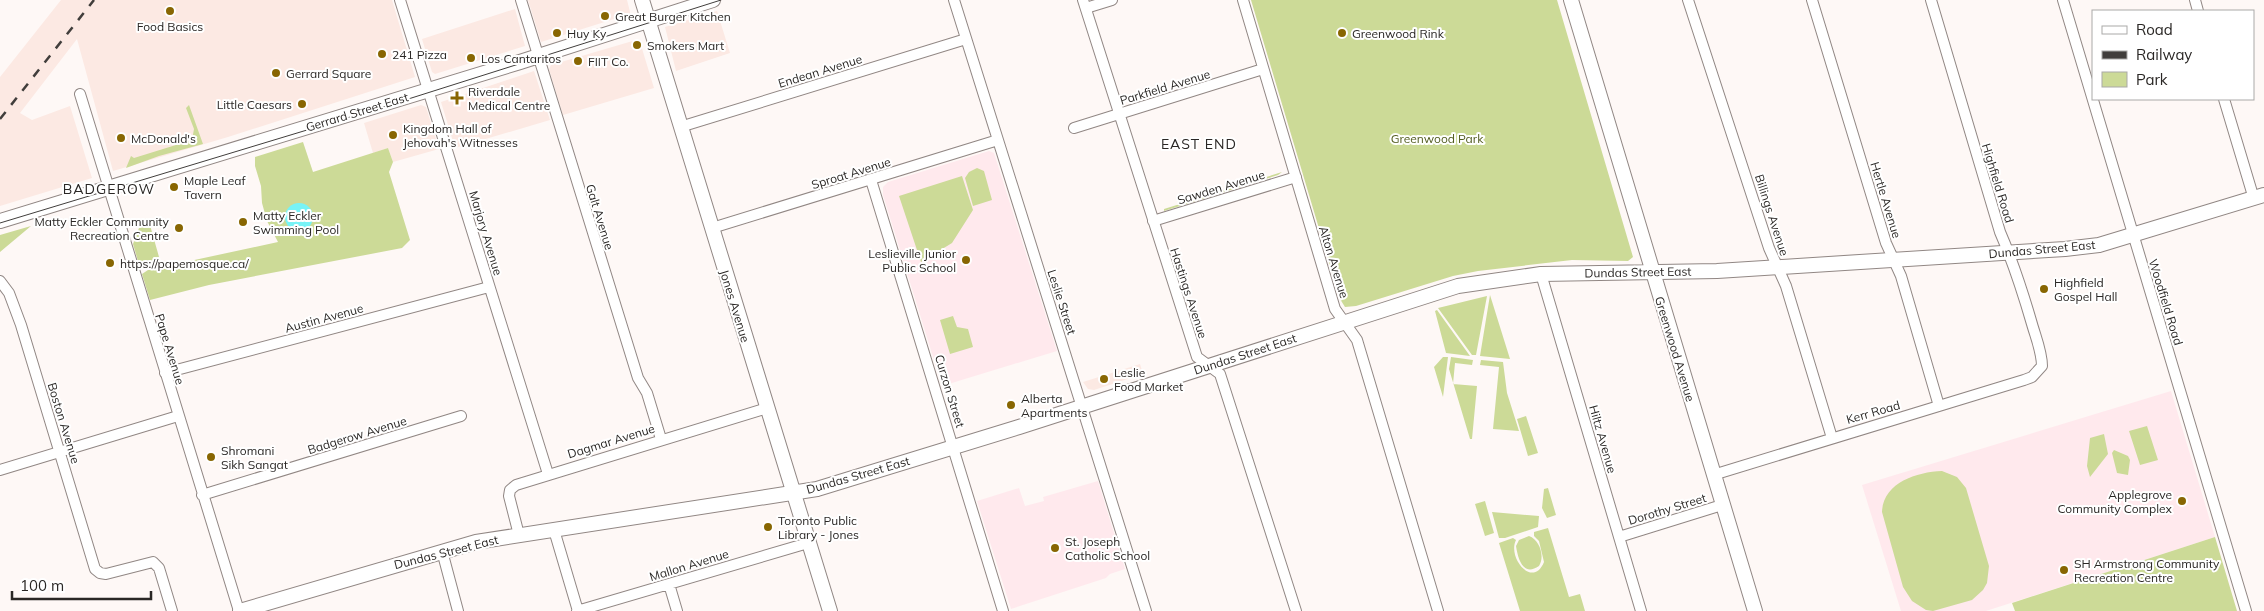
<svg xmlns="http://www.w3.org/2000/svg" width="2264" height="611" font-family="Mulish,sans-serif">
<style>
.built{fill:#fce9e3}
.education{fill:#ffe9ed}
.green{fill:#ccda97}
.water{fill:#77f3f6}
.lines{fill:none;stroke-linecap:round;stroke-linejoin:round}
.street-casing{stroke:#918784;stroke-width:12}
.secondary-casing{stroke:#918784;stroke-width:16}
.street{stroke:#fff;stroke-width:10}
.secondary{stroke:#fff;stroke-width:14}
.tram{stroke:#413e3c;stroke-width:1}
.rail{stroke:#413e3c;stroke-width:2.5;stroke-dasharray:9 9;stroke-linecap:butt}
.poi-dot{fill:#886602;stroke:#fff;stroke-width:2}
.labels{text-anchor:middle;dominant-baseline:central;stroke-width:4;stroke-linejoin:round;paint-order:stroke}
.poi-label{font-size:12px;fill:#2a2725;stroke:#fff;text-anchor:start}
.street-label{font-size:12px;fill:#2a2725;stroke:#fff}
.park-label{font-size:12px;fill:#515b1f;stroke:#fff}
.neighbourhood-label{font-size:14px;letter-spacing:1px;fill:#2a2725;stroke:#fff}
</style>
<rect width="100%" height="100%" fill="#fef8f6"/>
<path class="built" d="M61 0H392L415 77 228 137 113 171 77 39 20 113 32 120 70 106 92 178 0 206V77Z
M528 0H627L630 12V14L541 42Z
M515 9 525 46 435 74 432 72 422 39Z
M717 11 730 53 676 71 665 27Z
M636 40 640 42 654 88 563 115 549 69 551 65Z
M534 71 550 120 455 148 441 102Z
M421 105 426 107 439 149 393 162 388 148 373 153 364 123Z
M1140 364 1143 374 1094 390 1088 389 1083 382Z"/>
<path class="education" d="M989 151 994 153 1057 351 942 386 883 195V187L888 182Z
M2171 391 2215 537 1986 611H1901L1862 485Z
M1098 481 1125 569 1110 574 1106 578 1011 609 977 501 1019 488 1025 506 1044 501 1043 497Z"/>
<path class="green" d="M1251 0H1557L1633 257 1628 261 1572 260 1478 271 1453 276 1356 306 1345 307 1340 299Z
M189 105 203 144 159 156 126 168 131 156 134 158 192 140 194 129 186 108Z
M303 142 313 172 388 148 393 162 389 172 410 240 402 248 209 285 150 300 142 274 148 270 278 242 267 221 262 203 261 186 255 166V157Z
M977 168 984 171 992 200 973 206 965 178 969 172Z
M1282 172 1278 175 1164 211V209Z
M962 176 973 210 952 243 921 262 899 196Z
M148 218 161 264 140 268 133 244 142 220Z
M31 226 0 252V235Z
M1490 295 1510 359 1480 356Z
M1487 296 1476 355H1472L1438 308Z
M1437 310 1470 356 1446 353 1435 311Z
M953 316 957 327 968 329 973 347 950 354 940 320Z
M1443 357H1448L1443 397 1434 367Z
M1451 357 1473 360 1472 365 1455 363 1453 384 1477 386 1472 439H1470L1449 369Z
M1481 360 1503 362 1507 393 1519 431 1493 429 1499 367 1480 365Z
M1526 416 1538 453 1528 456 1517 419Z
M2147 426 2158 460 2140 465 2129 431Z
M2104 434 2108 454 2090 477 2087 466 2090 438Z
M2114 450 2128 456 2130 460 2128 475 2117 473 2112 453Z
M1942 471 1957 477 1966 488 1989 566 1987 583 1983 590 1972 600 1933 611 1926 610 1912 601 1903 587 1882 512C1883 483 1916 472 1942 471Z
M1548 488 1556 515 1547 518 1542 508 1544 489Z
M1485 501 1494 533 1485 536 1475 504Z
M1492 512 1539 516 1538 527 1505 538H1499Z
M1548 528 1569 597 1580 594 1585 611H1520L1499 543 1513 538 1516 540C1507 558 1533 589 1544 562L1539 541 1534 536V532Z
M1529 536C1540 540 1545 557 1539 566 1523 577 1518 559 1516 546L1519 540Z
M2215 537 2237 611H2015L2012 603Z"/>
<path class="water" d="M285 217a14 14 0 1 1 28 0a14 14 0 1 1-28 0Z"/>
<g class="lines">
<defs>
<path id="street" d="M400 0 548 474
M521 0 638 378 647 393 661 439
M954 0 1146 611
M1083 0 1197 357 1220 374 1296 611
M1243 0 1335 309 1357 340 1438 611
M1688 0 1769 248 1786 286 1832 438
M1812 0 1886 243 1901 276 1939 406
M2063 0 2246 611
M2195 0 2198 11
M1086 8 1112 0
M80 94 239 611
M2224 99 2254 199
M680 127 966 39
M1074 128 1263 69
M871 180 1003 611
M1153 221 1296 177
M712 228 998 140
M1541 274 1641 611
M0 281 9 293 21 325 95 569 100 573 106 574 153 562 159 568 172 611
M165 373 489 287
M0 470 178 416
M1713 475 2024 380 2032 377 2042 366C2042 352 2036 338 2032 324 2023 293 2013 262 2000 232L1931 0
M202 495 461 416
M554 530 578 611
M519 535 509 496 510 490 516 485 767 408
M1619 537 1722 505
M442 551 458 611
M669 584 677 611
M577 611 808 543"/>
<path id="secondary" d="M642 0 830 611
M1571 0 1755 611
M0 221 520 62 713 0
M240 611 476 542 817 489 1019 427 1458 286 1541 274 1717 271 2065 249 2099 245 2264 195"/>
</defs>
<use href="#street" class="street-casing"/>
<use href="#secondary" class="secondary-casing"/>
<use href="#street" class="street"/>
<use href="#secondary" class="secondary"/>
<path class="tram" d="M0 223 383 107 721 0"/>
<path class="rail" d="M0 119 94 0"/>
</g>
<g class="poi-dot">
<circle cx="170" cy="11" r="5"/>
<circle cx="605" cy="16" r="5"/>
<circle cx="557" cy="33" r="5"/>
<circle cx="1342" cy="33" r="5"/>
<circle cx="637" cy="45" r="5"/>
<circle cx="382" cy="54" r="5"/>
<circle cx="471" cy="58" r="5"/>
<circle cx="578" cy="61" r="5"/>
<circle cx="276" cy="73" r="5"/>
<path d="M454.5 90.5h5v5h5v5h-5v5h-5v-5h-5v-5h5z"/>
<circle cx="302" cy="104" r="5"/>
<circle cx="393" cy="135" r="5"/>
<circle cx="121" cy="138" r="5"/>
<circle cx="174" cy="187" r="5"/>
<circle cx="243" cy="222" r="5"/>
<circle cx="179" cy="228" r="5"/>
<circle cx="966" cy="260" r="5"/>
<circle cx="110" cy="263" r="5"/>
<circle cx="2044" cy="289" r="5"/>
<circle cx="1104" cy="379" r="5"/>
<circle cx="1011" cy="405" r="5"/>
<circle cx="211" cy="457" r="5"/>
<circle cx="2182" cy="501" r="5"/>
<circle cx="768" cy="527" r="5"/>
<circle cx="1055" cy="548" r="5"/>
<circle cx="2064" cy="570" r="5"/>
</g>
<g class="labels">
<g class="poi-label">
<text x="615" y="16">Great Burger Kitchen</text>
<text x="170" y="26" text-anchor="middle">Food Basics</text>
<text x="567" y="33">Huy Ky</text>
<text x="1352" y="33">Greenwood Rink</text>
<text x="647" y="45">Smokers Mart</text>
<text x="392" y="54">241 Pizza</text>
<text x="481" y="58">Los Cantaritos</text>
<text x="588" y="61">FIIT Co.</text>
<text x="286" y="73">Gerrard Square</text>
<text x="468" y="91">Riverdale<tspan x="468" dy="14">Medical Centre</tspan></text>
<text x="292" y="104" text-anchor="end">Little Caesars</text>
<text x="403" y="128">Kingdom Hall of<tspan x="403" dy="14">Jehovah's Witnesses</tspan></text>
<text x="131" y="138">McDonald's</text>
<text x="184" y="180">Maple Leaf<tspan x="184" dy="14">Tavern</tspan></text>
<text x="253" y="215">Matty Eckler<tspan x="253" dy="14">Swimming Pool</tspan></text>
<text x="169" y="221" text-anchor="end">Matty Eckler Community<tspan x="169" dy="14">Recreation Centre</tspan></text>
<text x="956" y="253" text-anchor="end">Leslieville Junior<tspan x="956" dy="14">Public School</tspan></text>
<text x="120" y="263">https://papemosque.ca/</text>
<text x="2054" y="282">Highfield<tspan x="2054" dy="14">Gospel Hall</tspan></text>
<text x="1114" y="372">Leslie<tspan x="1114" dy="14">Food Market</tspan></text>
<text x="1021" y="398">Alberta<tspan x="1021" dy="14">Apartments</tspan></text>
<text x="221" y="450">Shromani<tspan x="221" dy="14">Sikh Sangat</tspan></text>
<text x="2172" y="494" text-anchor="end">Applegrove<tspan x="2172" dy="14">Community Complex</tspan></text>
<text x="778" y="520">Toronto Public<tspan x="778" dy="14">Library - Jones</tspan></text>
<text x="1065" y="541">St. Joseph<tspan x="1065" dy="14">Catholic School</tspan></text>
<text x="2074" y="563">SH Armstrong Community<tspan x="2074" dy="14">Recreation Centre</tspan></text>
</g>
<g class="street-label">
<text transform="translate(820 71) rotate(-17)">Endean Avenue</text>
<text transform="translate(1165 87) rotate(-17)">Parkfield Avenue</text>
<text transform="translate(357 112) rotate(-17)">Gerrard Street East</text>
<text transform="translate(851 173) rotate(-17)">Sproat Avenue</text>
<text transform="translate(1998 183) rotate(73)">Highfield Road</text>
<text transform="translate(1221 187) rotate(-17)">Sawden Avenue</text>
<text transform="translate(1886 200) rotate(73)">Hertle Avenue</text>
<text transform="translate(1772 215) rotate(72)">Billings Avenue</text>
<text transform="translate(600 217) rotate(73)">Galt Avenue</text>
<text transform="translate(486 233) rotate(73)">Marjory Avenue</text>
<text transform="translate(2042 249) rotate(-5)">Dundas Street East</text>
<text transform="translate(1334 262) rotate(73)">Alton Avenue</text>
<text transform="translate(1638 272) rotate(-1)">Dundas Street East</text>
<text transform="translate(1189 293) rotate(72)">Hastings Avenue</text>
<text transform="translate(1062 302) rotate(72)">Leslie Street</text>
<text transform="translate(2166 302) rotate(73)">Woodfield Road</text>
<text transform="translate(735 306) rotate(73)">Jones Avenue</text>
<text transform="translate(324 318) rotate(-15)">Austin Avenue</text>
<text transform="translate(170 349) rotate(73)">Pape Avenue</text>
<text transform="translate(1675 349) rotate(73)">Greenwood Avenue</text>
<text transform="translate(1245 354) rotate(-18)">Dundas Street East</text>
<text transform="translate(950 391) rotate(73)">Curzon Street</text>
<text transform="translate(1873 412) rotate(-16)">Kerr Road</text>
<text transform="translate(64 423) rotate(73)">Boston Avenue</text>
<text transform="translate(357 435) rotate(-17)">Badgerow Avenue</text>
<text transform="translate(1603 439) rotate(74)">Hiltz Avenue</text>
<text transform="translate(611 441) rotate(-17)">Dagmar Avenue</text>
<text transform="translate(858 475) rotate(-16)">Dundas Street East</text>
<text transform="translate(1667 509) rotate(-17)">Dorothy Street</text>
<text transform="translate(446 552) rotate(-14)">Dundas Street East</text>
<text transform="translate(689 565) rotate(-17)">Mallon Avenue</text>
</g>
<g class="park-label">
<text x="1437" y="138">Greenwood Park</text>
</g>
<g class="neighbourhood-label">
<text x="1199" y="144">EAST END</text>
<text x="109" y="189">BADGEROW</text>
</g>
</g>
<rect x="2092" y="10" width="162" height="90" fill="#ffffff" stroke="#aaa9a8"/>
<rect x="2102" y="26" width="25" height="8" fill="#ffffff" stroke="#aaa9a8"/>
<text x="2136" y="35" font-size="15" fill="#2a2725">Road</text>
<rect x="2102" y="51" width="25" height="8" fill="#413e3c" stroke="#aaa9a8"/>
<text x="2136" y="60" font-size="15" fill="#2a2725">Railway</text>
<rect x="2102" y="72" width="25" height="15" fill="#ccda97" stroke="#aaa9a8"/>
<text x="2136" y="85" font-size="15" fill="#2a2725">Park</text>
<path d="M12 591v8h139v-8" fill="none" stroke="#2a2725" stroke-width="2.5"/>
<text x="20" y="591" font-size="15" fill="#2a2725" stroke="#ffffff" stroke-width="4" paint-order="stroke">100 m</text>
</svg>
